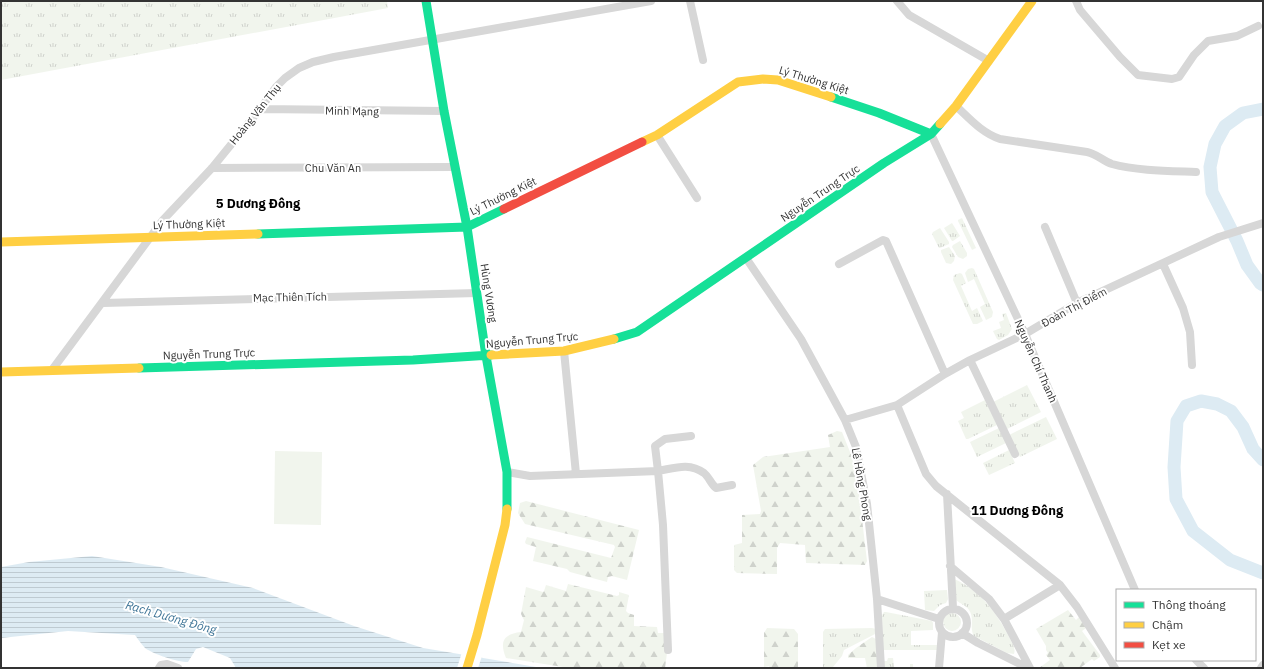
<svg xmlns="http://www.w3.org/2000/svg" width="1264" height="669" font-family="'IBM Plex Sans',sans-serif">
<style>
.grass{fill:url(#grass-tufts)}
.forest{fill:url(#forest-firs)}
.pitch{fill:#f1f5ed}
.water{fill:url(#water-rules)}
.pier{fill:#fff}
.lines{fill:none;stroke-linecap:round;stroke-linejoin:round}
.river{stroke:#ddebf3;stroke-width:13}
.street{stroke:#d7d7d7;stroke-width:8}
.fast{stroke:#16e098;stroke-width:9}
.slow{stroke:#ffcf43;stroke-width:9}
.jam{stroke:#f24e42;stroke-width:9}
.labels{text-anchor:middle;dominant-baseline:central;stroke-width:4;stroke-linejoin:round;paint-order:stroke}
.street-label{font-size:11px;fill:#333;stroke:#fff}
.water-label{font-size:12px;font-style:italic;fill:#3f7597;stroke:#fff}
.quarter-label{font-size:13px;font-weight:bold;fill:#000;stroke:#fff}
</style>
<defs>
<pattern id="grass-tufts" width="24" height="20" patternUnits="userSpaceOnUse"><rect width="24" height="20" fill="#f1f5ed"/><path d="M3 7l-1-3M5 7V3M7 7l1-3M15 17l-1-3M17 17v-4M19 17l1-3" fill="none" stroke="#cfd2cc"/></pattern>
<pattern id="forest-firs" width="22" height="20" patternUnits="userSpaceOnUse"><rect width="22" height="20" fill="#f1f5ed"/><path d="M5 1l3.5 6h-7zM16 11l3.5 6h-7z" fill="#cfd2cc"/></pattern>
<pattern id="water-rules" width="6" height="5" patternUnits="userSpaceOnUse"><rect width="6" height="5" fill="#ddebf3"/><path d="M0 2.5h6" fill="none" stroke="#becad1"/></pattern>
</defs>
<rect width="100%" height="100%" fill="#fff"/>
<path class="grass" d="M1 1H387L388 8 1 80Z
M962 218 976 248 972 250 958 221V220Z
M952 223 960 236 953 241H952L944 228Z
M940 228 949 242V244L940 248H939L932 234 933 232Z
M960 241 967 253V256L963 259 958 257 952 247 953 245Z
M949 247 955 256 954 261 951 264 946 263 941 252V250Z
M972 268 974 269 993 312 992 317 986 320 980 307 985 304 974 279 968 282 965 273 968 269Z
M960 273 962 274 966 283 961 286 972 311 977 308 983 321 977 324H973L953 280 954 275Z
M1006 313 1012 329 1008 335 999 340 997 339 993 331 1001 328 999 322 1004 320 1002 314Z
M1027 385 1041 412 1007 429 993 402Z
M985 400 997 425 968 439H966L958 421 964 418 961 412Z
M1046 417 1057 439 1020 457 1009 435Z
M999 428 1006 443 977 457 970 442Z
M1009 450 1015 463 989 475 983 463Z
M954 579C979 589 997 613 1009 637 1012 643 1016 648 1014 654L1007 653 974 636C969 628 975 619 969 610 966 605 960 604 956 600Z
M947 590 948 599 946 603 940 605 934 611 925 610 924 591Z
M884 612H886L932 621 933 623V630L911 631V645H937V650H883L882 615Z
M943 622a9 9 0 1 1 18 0a9 9 0 1 1-18 0Z
M872 628 876 629 877 633 844 650 842 656 833 667 823 668V632L825 629Z
M888 658H893L894 667H910V664H913V668H884V661H887Z"/>
<path class="forest" d="M837 431 842 432 852 457 858 485 867 561 865 565 806 563 805 545 780 543 777 548V574L737 573 734 570V545L742 543V515L760 514 761 511 753 465 763 457 830 447 828 435Z
M526 501 639 530 627 580 612 576 608 577 607 582 570 572 567 569 533 561 536 547 526 544 525 542 527 537 611 558 615 547 614 545 525 524 518 513 520 503Z
M568 584 617 596 619 595V592L629 595 626 611 628 613 634 615V626L657 627 658 633H664L667 653 665 668H569L506 658C499 641 504 634 521 632L524 620 521 614 526 587 543 592 544 591 546 585 566 591Z
M1068 610 1076 620 1079 617 1086 628 1082 631 1100 655V657L1094 661 1092 659 1080 668H1039L1050 660 1046 655 1048 653 1046 650V646L1036 629Z
M767 628 794 629 798 634V668H770L769 666 764 667V633Z
M872 637 876 639 878 668H867L865 658H848V655L856 648Z"/>
<path class="pitch" d="M275 451 322 452 321 525 274 524Z"/>
<path class="water" d="M92 556 161 567 253 588 354 626 423 648 542 668H236L230 658 203 647 196 649 188 662C177 662 153 654 145 648 141 644 138 639 135 635L68 631 1 638V567L29 562Z"/>
<path class="pier" d="M462 652 482 656 478 668H457Z"/>
<g class="lines">
<path class="river" d="M1263 109 1243 113 1225 126 1215 144 1210 167 1212 192 1237 241 1247 265 1260 283 1263 285
M1263 460 1253 449 1243 427 1231 411 1217 404 1201 401 1186 406 1177 421 1174 467 1176 499 1193 531 1230 560 1263 573"/>
<path class="street" d="M690 1 703 60
M897 1 909 15 989 61
M1076 1 1080 10 1120 57 1138 75 1172 79 1179 77 1194 55 1208 41 1237 36 1258 26
M956 106C970 119 982 133 1000 139L1087 152C1097 154 1103 161 1112 164 1137 171 1170 171 1196 172
M260 109 444 111
M931 134 1025 334 1135 590
M657 135 697 198
M212 168 455 167
M1045 227 1077 303
M746 258 801 339 845 420 856 447 867 504 877 599 881 668
M839 264 883 240 886 241 945 374
M1163 264 1183 308 1190 332 1192 365
M103 303 477 293
M564 351 576 474
M970 360 1015 454
M52 370 163 220 212 168 260 109 276 87 285 78 299 68 313 62 334 57 651 1
M897 405 926 474 936 486 1060 585 1077 607 1115 668
M845 420 897 405 945 374 970 360 1025 334 1077 303 1219 237 1263 223
M691 436 665 439 655 446 658 471C675 468 689 462 704 473 709 477 711 484 716 488L732 485
M507 472 530 476 658 471 663 525 668 650
M947 494 953 608
M950 566 989 599 1004 619 1030 668
M877 599 939 619
M939 623a14 14 0 1 1 28 0a14 14 0 1 1-28 0Z
M1004 619 1060 585
M962 633 978 643 1028 668
M1196 660 1204 668
M159 668 161 665 167 664 178 668
M939 668 942 632
M1261 668 1263 665"/>
<path class="fast" d="M426 1 444 111 467 227 486 356 507 472V509
M831 97 879 113 931 134
M258 234 467 227 504 209
M614 339 637 332 884 163 931 134 940 124
M139 368 413 360 491 355"/>
<path class="slow" d="M940 124 956 106 1032 1
M642 142 657 135 738 82 763 79 778 80 831 97
M1 242 258 234
M491 355 564 351 614 339
M1 372 139 368
M467 668 477 635 505 525 507 509"/>
<path class="jam" d="M504 209 642 142"/>
</g>
<g class="labels">
<g class="street-label">
<text transform="translate(814 80) rotate(17)">Lý Thường Kiệt</text>
<text transform="translate(352 111) rotate(1)">Minh Mạng</text>
<text transform="translate(255 114) rotate(-51)">Hoàng Văn Thụ</text>
<text x="333" y="168">Chu Văn An</text>
<text transform="translate(820 193) rotate(-34)">Nguyễn Trung Trực</text>
<text transform="translate(503 196) rotate(-26)">Lý Thường Kiệt</text>
<text transform="translate(189 224) rotate(-2)">Lý Thường Kiệt</text>
<text transform="translate(489 293) rotate(81)">Hùng Vương</text>
<text transform="translate(290 297) rotate(-1)">Mạc Thiên Tích</text>
<text transform="translate(1074 307) rotate(-28)">Đoàn Thị Điểm</text>
<text transform="translate(532 340) rotate(-5)">Nguyễn Trung Trực</text>
<text transform="translate(209 354) rotate(-2)">Nguyễn Trung Trực</text>
<text transform="translate(1036 361) rotate(66)">Nguyễn Chí Thanh</text>
<text transform="translate(862 484) rotate(80)">Lê Hồng Phong</text>
</g>
<g class="water-label">
<text transform="translate(171 617) rotate(16)">Rạch Dương Đông</text>
</g>
<g class="quarter-label">
<text x="258" y="203">5 Dương Đông</text>
<text x="1017" y="510">11 Dương Đông</text>
</g>
</g>
<rect width="1264" height="669" fill="none" stroke="#333333" stroke-width="4"/>
<rect x="1116" y="589" width="140" height="72" fill="#ffffff" stroke="#adadad"/>
<rect x="1124" y="602" width="20" height="6" fill="#16e098" stroke="#adadad"/>
<text x="1152" y="609" font-size="12" fill="#333333">Thông thoáng</text>
<rect x="1124" y="622" width="20" height="6" fill="#ffcf43" stroke="#adadad"/>
<text x="1152" y="629" font-size="12" fill="#333333">Chậm</text>
<rect x="1124" y="642" width="20" height="6" fill="#f24e42" stroke="#adadad"/>
<text x="1152" y="649" font-size="12" fill="#333333">Kẹt xe</text>
</svg>
